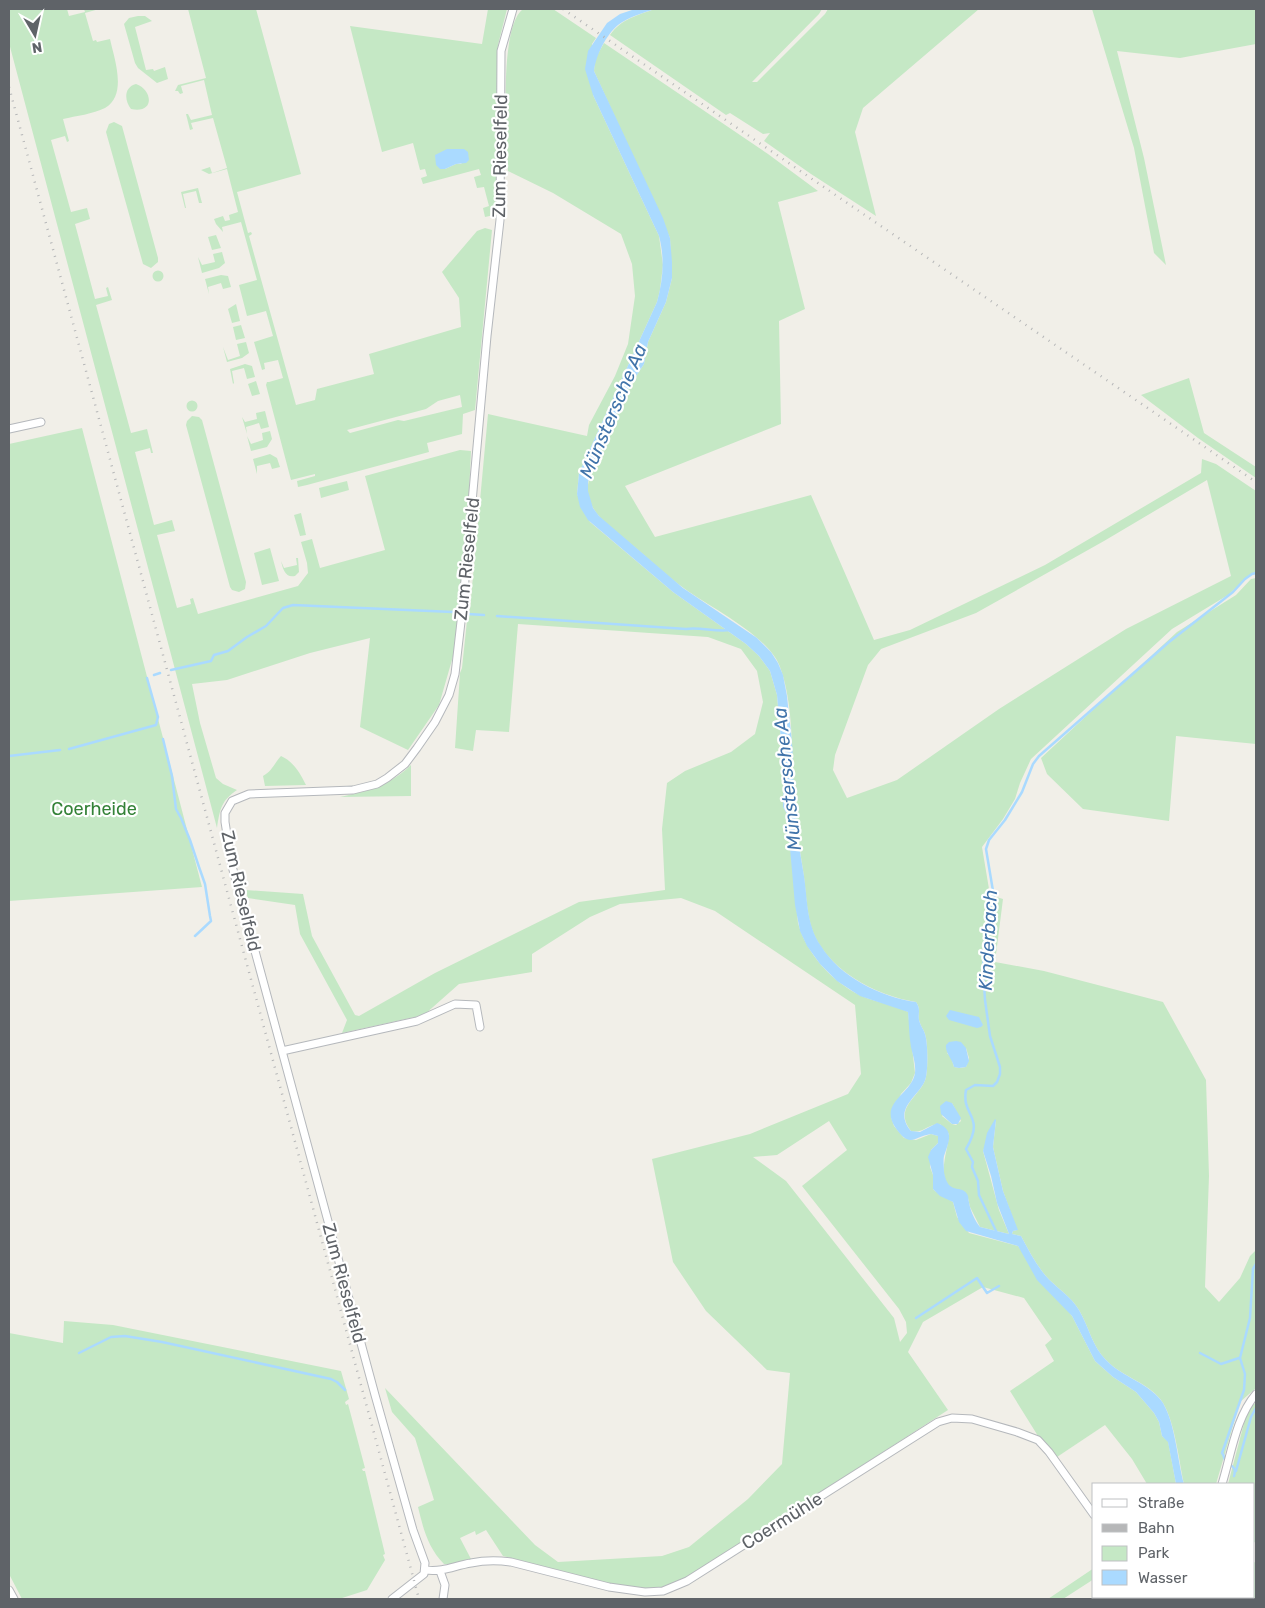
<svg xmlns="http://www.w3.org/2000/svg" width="1265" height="1608" font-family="Rubik,sans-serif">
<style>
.green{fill:#c5e8c5;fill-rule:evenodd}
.water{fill:#aadaff}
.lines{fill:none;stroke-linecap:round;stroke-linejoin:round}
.stream{stroke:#aadaff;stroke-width:2.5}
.street-casing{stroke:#b5b8bc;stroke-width:9}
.street{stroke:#fff;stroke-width:7}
.rail{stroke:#b6b7b8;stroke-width:2.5;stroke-dasharray:1 6;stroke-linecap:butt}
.labels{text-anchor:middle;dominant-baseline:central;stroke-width:4.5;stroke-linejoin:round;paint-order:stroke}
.street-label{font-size:18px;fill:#5f6368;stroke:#fff}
.park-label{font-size:18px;fill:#348238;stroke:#fff}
.water-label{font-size:19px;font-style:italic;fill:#4174aa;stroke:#fff}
</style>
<rect width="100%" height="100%" fill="#f1efe8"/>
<path class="green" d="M9 9H67L69 16 85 12 84 9H99L85 13 93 41 96 40 97 42 110 39C114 58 128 95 105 108 93 114 76 116 63 119L69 141 67 142 65 136 51 140 71 212 87 208 90 219 75 224 95 299 108 296 106 288 108 287 112 300 96 305 131 433 147 429 153 453H151L150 448 135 452 154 525 172 520 175 531 157 535 177 608 191 604 190 599 193 598 198 614 298 586 308 573 307 563 301 542 312 539 320 568 385 550 365 476 460 450 471 451 468 516 454 653 439 705 408 750 360 727 370 638 310 653 227 680 192 684 200 723 216 778 223 784 237 790C221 801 220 809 217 828L9 43Z
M188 9H256L301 174 237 192 248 233 251 232 252 234 249 236 296 405 315 400 317 389 374 374 369 354 461 327 459 298 442 272 477 231 485 228 492 230 475 410 463 414 462 434 427 443 429 452 307 485 298 487 297 481 315 476V474L291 480 266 385 267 382H269L283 378 278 360 264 363 265 369 262 370 254 342 273 336 266 311 247 316 239 285 257 280 241 222 222 227 223 232 216 224 214 219 223 216 225 221 230 220 229 215 238 212 227 169 209 174 201 170 210 167 212 173 227 168 213 118 191 123 193 129 190 130 186 114H188L191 120 212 115 204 80 181 86 183 93 180 94 178 91H175L178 85 206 78ZM460 395 462 407 404 421 398 420 350 433 347 430 426 409 438 401Z
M488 9H507L498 45 497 62V189L494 215 485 217 483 208 489 206 484 187 477 188 474 177 481 175 479 169 423 184 421 178 427 176 425 169 420 170 413 143 382 152 350 26 482 44ZM447 149 462 164H456L445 169Z
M523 9H553L596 38 592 44 593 95 659 236 663 265 660 290 657 302 579 473 577 494 590 522 673 592 746 644 759 656 770 671 777 695 784 775 783 807 787 814 798 923C806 953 832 982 860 995 875 1003 893 1003 908 1012L915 1073 911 1083 901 1094 891 1117 894 1126 904 1138 916 1140 931 1134 938 1136V1143L931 1150 930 1167 933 1175V1189L935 1191 953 1202 957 1217 969 1233 1018 1246 1072 1316 1095 1361 1113 1377 1136 1392 1154 1413 1159 1422 1162 1436 1168 1441 1176 1484H1147L1132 1459 1105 1425 1057 1457 1038 1436 1010 1391 1054 1361 1045 1345 1052 1339 1024 1298 983 1287 923 1322 908 1352 948 1410 684 1581 659 1590 609 1584 503 1556 486 1530 476 1535 475 1531 460 1538 471 1559C461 1563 454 1565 444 1564 428 1548 423 1528 418 1507L434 1500 415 1438 392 1412 385 1388 535 1545 558 1562 662 1556 689 1547 748 1499 782 1464 790 1373 767 1370 706 1311 673 1262 652 1159 750 1134 848 1094 861 1074 855 1005 715 911 681 898 620 904 590 917 532 954V972L459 984 424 1015 342 1033 347 1020 300 934 295 905 248 898 245 890 303 894 312 936 355 1015 359 1016 435 973 579 902 665 890 662 829 667 783 685 771 731 752 755 734 763 702 757 671 741 649 708 637 518 624 509 732 476 730 473 751 455 748 460 673 462 668 468 611 470 609 488 414 587 436 589 425 615 376 628 344 635 296 632 264 621 234 553 193 508 171C507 139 498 28 523 9ZM829 1121 847 1150 802 1186 899 1309 906 1322 907 1333 900 1342 894 1318 786 1181 753 1157 777 1155Z
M655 9H822L819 14 752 82H757L825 14 828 9H979L863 108 855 132 876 216 811 174 764 141 770 133 763 134 730 113 726 115 610 35C621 19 638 15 655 9Z
M1092 9H1256V44L1180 58 1117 51 1144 158 1166 265 1154 253 1134 148Z
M138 16H145L152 21 135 27 146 70 153 69 154 71 165 67 168 79 157 83 138 68 135 63 124 24 129 18Z
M604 43 768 154 818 191 778 202 805 309 779 321 781 424 625 486 655 537 811 495 874 640 910 630 1045 565 1201 473 1202 459 1216 464 1256 491V572L1251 574 1228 595 1172 629 1031 759 1020 783 1015 799 1003 819 982 847 990 895 1003 899 995 962 1044 971 1163 1002 1206 1080 1209 1176 1205 1287 1219 1302 1240 1278 1250 1256 1256 1250V1388L1240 1402 1216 1484H1184C1179 1461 1175 1423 1163 1403 1152 1384 1122 1377 1106 1360 1092 1346 1089 1327 1079 1310 1071 1296 1055 1287 1045 1275 1035 1263 1028 1249 1021 1236L1012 1234 1013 1231 1017 1230 1003 1191 993 1147 996 1120 983 1151 999 1210 1009 1234 980 1227 970 1207 968 1198C966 1195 962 1191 959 1190 955 1188 955 1190 951 1188 936 1176 949 1148 949 1134L940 1124C927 1124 923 1134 911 1131 892 1107 922 1096 926 1077 928 1068 928 1042 925 1034 924 1030 920 1025 919 1020 918 1013 921 1009 916 1002 876 996 823 968 811 926 806 908 806 889 803 870 798 839 794 807 793 776 792 742 792 699 780 667 769 636 711 608 685 589 664 574 646 556 626 540 612 528 594 517 589 498 586 488 589 479 592 469L627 390 644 364 648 342 666 302 672 278 670 238 594 71 595 59ZM1207 480 1231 576 1126 629 999 709 897 780 847 798 833 770 835 755 868 665 881 649 976 613 1104 541ZM966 1048 969 1058 966 1067 960 1068 954 1067 951 1057 947 1053ZM952 1103 961 1121 956 1125 952 1124 942 1116Z
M136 84C153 90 155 114 131 109 124 100 124 87 136 84Z
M114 122 122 126 158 258V262L151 268 143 264 106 132 109 124Z
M198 188 202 203H199L196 191 183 194 186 208H185L181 192Z
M216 235 221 248 212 250 208 237Z
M222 252 225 263 219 268 202 273 198 257 202 265 215 262 213 254Z
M152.5 276a5.5 5.5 0 1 1 11 0a5.5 5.5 0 1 1-11 0Z
M221 275 228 276 231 287 223 289 221 283 208 287 209 294 205 279Z
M236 304 240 321 232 323 228 309Z
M241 325 245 338 236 340 233 327Z
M246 342 249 353 242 358 227 362 223 347 228 360 240 356 237 344Z
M245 364 252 366 255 377 247 379 244 368 232 371 234 383 233 384 230 369Z
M1189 378 1204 433 1256 467V478L1198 438 1141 395Z
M256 381 260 394 252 396 248 384Z
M186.5 406a5.5 5.5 0 1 1 11 0a5.5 5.5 0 1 1-11 0Z
M265 411 269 427 261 429 259 423 246 427 247 434 242 417 245 422 257 419 256 413Z
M192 416 199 417 202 420 246 582 245 589 239 592 232 590 230 587 186 425 187 421Z
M82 428 202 887 9 901V444Z
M270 431 272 439 267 447 251 451 247 436 251 444 263 440 262 433Z
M270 454 277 458 280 467 272 469 270 463 257 466V474L253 459Z
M347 481 349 490 321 498 319 488Z
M301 513 306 535 300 536 294 515Z
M270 548 279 581 262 585 254 553Z
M296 558H298L299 572 295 576C285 578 283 569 281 561L284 568 297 565Z
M1256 578V744L1176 736 1169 821 1083 809 1047 774 1041 758 1177 632 1236 595 1251 579Z
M281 756C294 762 300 773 306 785L265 786 263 776C272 771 274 764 281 756Z
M411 765V796L340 797C371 790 387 787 411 765Z
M64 1321 113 1325 341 1371 349 1399 345 1402 346 1405 348 1404 365 1468 362 1469 363 1471H365L385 1554 383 1555 385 1560 367 1590 339 1599H22L9 1574V1333L63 1343Z
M1256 1402V1543L1254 1542V1484H1228L1247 1412Z
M1254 1562 1256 1563V1599H1236L1232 1597H1254Z
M1094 1568V1579L1063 1599H1048Z"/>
<path class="water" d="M635 9H655C643 13 628 17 618 25 606 35 596 55 594 71L663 218 670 238 672 262V278L666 302 648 342 644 364 627 390 592 469 588 482V491L593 508 599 516 683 588 757 638 771 652 778 663 783 675 787 696C789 718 793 741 793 764 793 799 797 835 803 870 808 896 805 923 821 946 840 977 881 997 916 1002 921 1009 918 1013 919 1020 920 1025 924 1030 925 1034 928 1043 928 1068 926 1077 922 1096 891 1107 911 1131L920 1132 937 1123C956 1130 948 1143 944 1156 943 1160 944 1167 944 1172 948 1196 961 1184 967 1194 969 1197 968 1199 969 1202 970 1210 975 1221 980 1227L1009 1234 997 1203 991 1176 983 1151 987 1133 995 1119 996 1120 993 1147 1003 1191 1018 1230 1013 1231 1012 1234 1021 1236C1028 1249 1035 1263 1045 1275 1055 1287 1071 1296 1079 1310 1089 1327 1092 1346 1106 1360 1122 1377 1151 1384 1163 1403 1176 1426 1177 1459 1184 1484H1176L1168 1442 1162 1436 1159 1422 1154 1413 1136 1392 1113 1377 1095 1361 1072 1316 1037 1280 1018 1246 966 1231 959 1222 953 1202 940 1196 933 1189V1175L928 1157 931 1150 938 1143V1136L931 1134C913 1137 910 1149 895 1127 879 1102 912 1094 915 1073 916 1064 913 1056 911 1047 909 1035 909 1024 908 1012L860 996 837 981 820 964 807 946 800 931 795 905 787 814 783 807 784 775 777 695 770 671 759 656 746 644 673 592 588 520 580 507 577 494 579 473 657 302C663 280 665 259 659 236L593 95 585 69 588 51 607 23 620 14Z
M447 149H464L468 152 469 160 466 163 456 164 445 169H440L436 165 435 155Z
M950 1010 979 1017 983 1025 981 1027 977 1028 949 1020 946 1016Z
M956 1041 961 1042 966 1048 969 1061 966 1067 959 1068 954 1067C952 1058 945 1053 946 1045L949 1042Z
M946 1101 952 1103 961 1118 958 1124H952L941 1114 940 1106Z"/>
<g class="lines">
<path class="stream" d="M468 614 484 615
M497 616 686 629C701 627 715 632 730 630
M171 670 211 661 214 655 228 651 247 637 266 626 283 608 293 605 453 612
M154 675 160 673
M163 739 172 776 176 809 181 818 190 840 199 867 205 884 210 916 211 921 195 936
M69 749 156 725 158 717 147 678
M9 756 60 750
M996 1231 979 1195 978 1181 972 1167 973 1162 966 1149C986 1115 961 1117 966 1090L975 1085 993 1086 997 1082 1000 1074V1067L990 1036 985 1000 983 969 985 940 994 897 986 849 989 840 1005 820 1022 792 1033 764 1039 756 1169 642 1233 592 1245 579 1252 574 1256 573
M916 1318 977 1278 987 1293 999 1286
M79 1353 111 1337 125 1336 162 1342 331 1379 337 1382 345 1390
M1200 1353 1221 1364 1239 1358
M1236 1471 1251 1417 1256 1408
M1234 1476C1237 1466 1231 1467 1225 1460 1224 1458 1224 1455 1222 1453L1244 1390 1245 1374 1240 1358 1250 1318 1253 1269 1256 1264"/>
<defs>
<path id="street" d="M9 429 41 422
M282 1051 417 1021 455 1004 476 1005 480 1027
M1222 1484C1231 1455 1236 1417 1256 1394
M425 1570C445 1572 453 1566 471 1563 485 1560 497 1560 511 1562L609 1587 645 1592 663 1591 687 1581 938 1422 952 1418 972 1419 1017 1432 1038 1440 1049 1452 1094 1515
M440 1571 445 1585 443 1599
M9 1590 14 1599
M392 1599 424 1574 425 1563 413 1530 375 1395 232 866 225 822V813L232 801 249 794 353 790 377 784 387 778 405 764 417 748 435 722 449 695 455 674 462 613 487 336 500 220 501 51 513 9"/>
</defs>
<use href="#street" class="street-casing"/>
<use href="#street" class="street"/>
<path class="rail" d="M563 9 1256 482
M9 87 419 1599"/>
</g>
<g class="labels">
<g class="street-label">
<text transform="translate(500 156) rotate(-89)">Zum Rieselfeld</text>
<text transform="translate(467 559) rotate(-84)">Zum Rieselfeld</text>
<text transform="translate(241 891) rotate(77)">Zum Rieselfeld</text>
<text transform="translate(344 1283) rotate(75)">Zum Rieselfeld</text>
<text transform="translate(782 1521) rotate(-32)">Coermühle</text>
</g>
<g class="park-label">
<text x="94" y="809">Coerheide</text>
</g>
<g class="water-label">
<text transform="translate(613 411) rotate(-67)">Münstersche Aa</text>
<text transform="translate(787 779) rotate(-96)">Münstersche Aa</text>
<text transform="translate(988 940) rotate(-87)">Kinderbach</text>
</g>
</g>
<rect width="1265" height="1608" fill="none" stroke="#5f6368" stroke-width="20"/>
<rect x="1092" y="1483" width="162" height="115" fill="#ffffff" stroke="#bfc1c3"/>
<rect x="1102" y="1499" width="25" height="8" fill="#ffffff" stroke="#bfc1c3"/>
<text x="1138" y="1508" font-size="15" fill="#5f6368">Straße</text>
<rect x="1102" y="1524" width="25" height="8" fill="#b6b7b8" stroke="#bfc1c3"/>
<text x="1138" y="1533" font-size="15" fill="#5f6368">Bahn</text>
<rect x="1102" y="1546" width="25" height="15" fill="#c5e8c5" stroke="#bfc1c3"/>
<text x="1138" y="1558" font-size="15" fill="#5f6368">Park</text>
<rect x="1102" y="1570" width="25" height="15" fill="#aadaff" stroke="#bfc1c3"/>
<text x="1138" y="1583" font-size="15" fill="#5f6368">Wasser</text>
<g transform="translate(35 35) rotate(171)" stroke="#ffffff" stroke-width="4" paint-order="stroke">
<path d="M0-4L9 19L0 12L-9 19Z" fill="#5f6368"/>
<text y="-8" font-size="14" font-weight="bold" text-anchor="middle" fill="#5f6368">N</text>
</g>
</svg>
